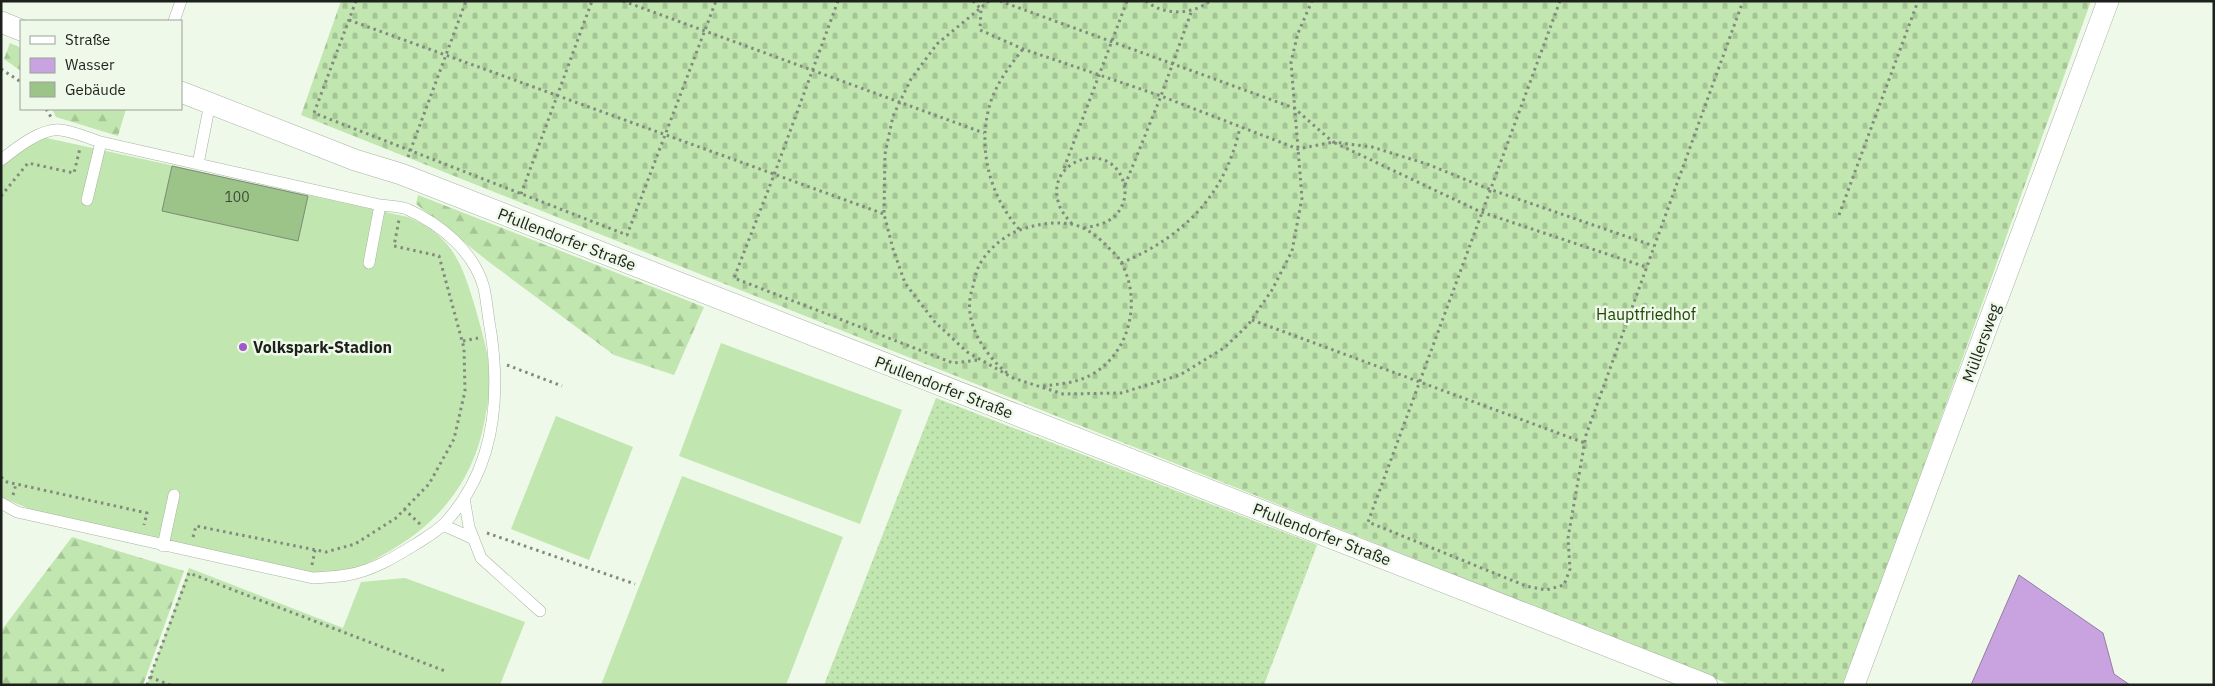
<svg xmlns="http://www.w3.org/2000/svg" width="2215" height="686" font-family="'IBM Plex Sans',sans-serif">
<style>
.grass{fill:url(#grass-dots)}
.forest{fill:url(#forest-firs)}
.cemetery{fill:url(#cemetery-stones)}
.garden{fill:#c1e6af}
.water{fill:#c8a3df;stroke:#957ca4}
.building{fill:#9cc488;stroke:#7f897a}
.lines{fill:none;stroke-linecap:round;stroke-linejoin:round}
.lane-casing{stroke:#a8b3a3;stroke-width:12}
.street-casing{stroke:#a8b3a3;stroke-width:22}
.path{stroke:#828a7f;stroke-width:3;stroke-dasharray:2.5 4;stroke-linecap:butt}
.lane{stroke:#fff;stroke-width:11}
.street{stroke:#fff;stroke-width:21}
.poi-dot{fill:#a258cb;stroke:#eef9e9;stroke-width:2}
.labels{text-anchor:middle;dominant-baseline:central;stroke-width:5;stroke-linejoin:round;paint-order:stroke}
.number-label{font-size:14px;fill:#3d4a36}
.street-label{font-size:16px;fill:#1d211b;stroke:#eef9e9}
.park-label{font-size:16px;fill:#224607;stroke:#eef9e9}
.poi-label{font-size:16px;font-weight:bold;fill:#1d211b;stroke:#eef9e9;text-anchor:start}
</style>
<defs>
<pattern id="grass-dots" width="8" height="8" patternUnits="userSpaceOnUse" patternTransform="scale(1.25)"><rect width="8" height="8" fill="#c1e6af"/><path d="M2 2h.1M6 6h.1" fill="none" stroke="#a5c596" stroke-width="1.8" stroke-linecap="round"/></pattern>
<pattern id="forest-firs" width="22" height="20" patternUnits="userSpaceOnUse" patternTransform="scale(1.25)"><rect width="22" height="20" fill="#c1e6af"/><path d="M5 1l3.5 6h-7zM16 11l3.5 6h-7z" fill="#a5c596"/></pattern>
<pattern id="cemetery-stones" width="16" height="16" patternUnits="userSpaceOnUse" patternTransform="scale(1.25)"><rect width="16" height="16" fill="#c1e6af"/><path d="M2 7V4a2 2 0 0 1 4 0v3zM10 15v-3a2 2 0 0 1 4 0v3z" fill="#a5c596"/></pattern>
</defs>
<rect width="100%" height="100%" fill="#eef9e9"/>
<path class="grass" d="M936 398 1317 545 1264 685H824Z"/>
<path class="forest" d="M10 43 21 48V71L4 59Z
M52 109H126L118 136 56 117Z
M418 195 704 307 674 375 614 355 489 262 416 204Z
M72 537 184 571 143 685H1V631Z"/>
<path class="cemetery" d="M341 1H2091L1845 685H1731L301 115Z"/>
<path class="garden" d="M42 137 408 217C453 236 462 264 475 307 482 332 491 360 490 386 490 394 488 403 486 412 477 475 443 521 388 552 373 561 356 570 339 572 327 573 316 572 304 572L39 513 1 497V165Z
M721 343 902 410 860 524 679 456Z
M556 416 633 447 589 560 511 529Z
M682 476 843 537 786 685H601Z
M189 568 343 628 361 582 405 578 525 622 500 685H147Z"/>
<path class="water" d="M2019 575 2103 633 2114 674 2130 685H1971Z"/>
<path class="building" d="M172 166 308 196 298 241 162 211Z"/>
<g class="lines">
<defs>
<path id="lane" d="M174 21 181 1
M1 160C15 149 41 128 60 130 73 131 88 138 101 142
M198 164 380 205 369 263
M87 200 101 142 198 164 210 103
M464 498 469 527 481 558 540 611
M1 503 17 512 313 578C324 577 336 577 347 575 372 571 395 557 416 544 425 538 436 532 444 524 494 471 501 402 491 333 488 318 487 302 484 288 474 251 440 224 407 209 399 206 388 206 380 205
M443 525 474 539
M163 546 174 495"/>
<path id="street" d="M1 22 21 30
M181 92 355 160 401 174 1707 685
M1854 685 2108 1"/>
</defs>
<use href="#lane" class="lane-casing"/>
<use href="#street" class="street-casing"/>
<path class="path" d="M356 1 314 113 627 235 716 1
M623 1 984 133
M838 1 774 175 734 278 953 363 979 360
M973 1 981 9 980 30 1023 49 1161 96 1298 149 1333 142 1481 212 1646 267
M989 1 937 44 911 79 893 116 885 154 884 214 893 249 905 283 934 321 967 352 1013 378 1063 394 1121 393 1180 375 1224 348 1248 325 1272 290 1292 251 1302 198 1291 62 1298 33 1312 1
M1000 1 1294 108 1333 142 1372 147 1427 164 1489 189 1654 246
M1146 1C1164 16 1192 15 1210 1
M1560 1 1368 522 1526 586 1546 590 1564 585 1570 569 1568 538 1586 435 1743 1
M349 20 884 214
M1 69 21 82
M46 109 51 117
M408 157 466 1
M1064 168 1127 1
M1125 185 1161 96 1192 10
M521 194 592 1
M1 196 28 163 74 173 80 148
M1839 215 1918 1
M1072 224C1066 217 1060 210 1058 201 1047 161 1106 140 1122 178 1125 185 1126 193 1124 200 1118 221 1102 225 1083 228
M1019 229C988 194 976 143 992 98 999 80 1011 64 1023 49
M1121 263C1184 237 1226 194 1240 127
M1252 320 1585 443
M463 341 478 338
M507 365 562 386
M1007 373C984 354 962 321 972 290 974 283 975 275 978 268 987 248 1009 231 1030 227 1043 223 1057 222 1071 224 1084 226 1097 236 1106 245 1110 250 1116 254 1119 259 1143 297 1131 353 1091 375 1076 383 1059 384 1043 386
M1 477 7 482 147 513 144 525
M13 495 16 484
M404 509 421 525
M487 533 635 584
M193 537 196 526 326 552 355 544 396 518 429 484 454 439 465 391 464 348 439 256 394 246 399 220
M312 565 315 550
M150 677 170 685
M147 685 189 573 445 671"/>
<use href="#lane" class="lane"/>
<use href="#street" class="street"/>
</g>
<circle class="poi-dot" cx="243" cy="347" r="5"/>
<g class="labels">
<g class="number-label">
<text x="237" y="197">100</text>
</g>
<g class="street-label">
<text transform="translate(567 239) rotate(21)">Pfullendorfer Straße</text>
<text transform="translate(1981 343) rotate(-70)">Müllersweg</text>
<text transform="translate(944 387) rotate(21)">Pfullendorfer Straße</text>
<text transform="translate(1322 534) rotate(21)">Pfullendorfer Straße</text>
</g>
<g class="park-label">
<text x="1646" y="314">Hauptfriedhof</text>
</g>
<g class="poi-label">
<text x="253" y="347">Volkspark-Stadion</text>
</g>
</g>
<rect width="2215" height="686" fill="none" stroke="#1d211b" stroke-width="5"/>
<rect x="20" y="20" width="162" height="90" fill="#eef9e9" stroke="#9aa397"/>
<rect x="30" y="36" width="25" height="8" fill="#ffffff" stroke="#9aa397"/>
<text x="65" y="45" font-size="15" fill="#1d211b">Straße</text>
<rect x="30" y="58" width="25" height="15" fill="#c8a3df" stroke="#9aa397"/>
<text x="65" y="70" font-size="15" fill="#1d211b">Wasser</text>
<rect x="30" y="82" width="25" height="15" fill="#9cc488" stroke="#9aa397"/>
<text x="65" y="95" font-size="15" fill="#1d211b">Gebäude</text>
</svg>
